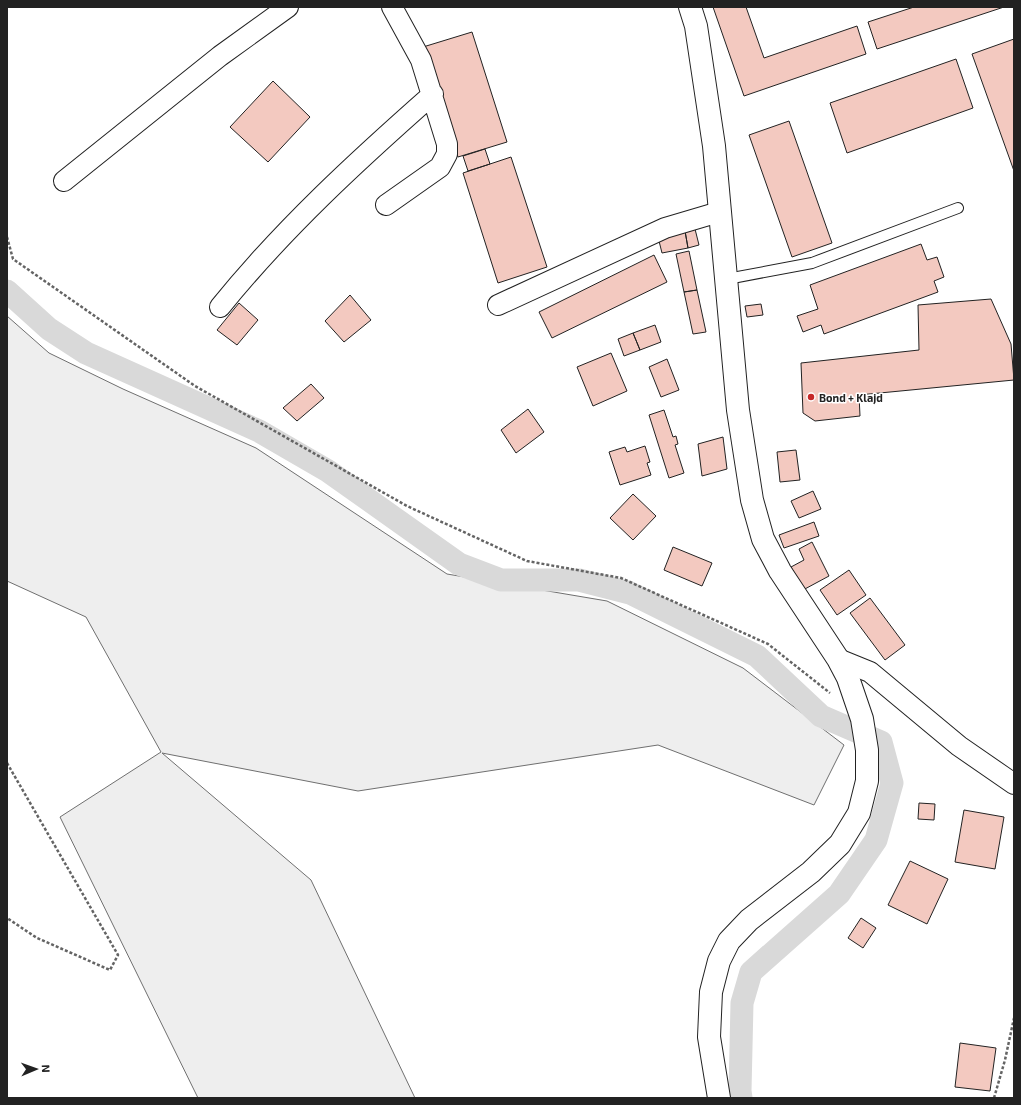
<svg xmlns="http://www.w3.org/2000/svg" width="1021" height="1105" font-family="'Exo 2',sans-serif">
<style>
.green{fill:#eee;stroke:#6f6f6f}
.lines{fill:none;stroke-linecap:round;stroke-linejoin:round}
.canal{stroke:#d9d9d9;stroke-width:23}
.building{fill:#f3c9c0;stroke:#222}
.lane-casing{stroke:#222;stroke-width:12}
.street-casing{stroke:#222;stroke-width:22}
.secondary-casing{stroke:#222;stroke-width:24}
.path{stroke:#646464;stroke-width:2.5;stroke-dasharray:3 2;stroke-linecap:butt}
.lane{stroke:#fff;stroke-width:10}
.street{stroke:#fff;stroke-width:20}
.secondary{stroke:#fff;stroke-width:22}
.poi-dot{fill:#c62828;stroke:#fff;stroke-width:1.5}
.labels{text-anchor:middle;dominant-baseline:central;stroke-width:3;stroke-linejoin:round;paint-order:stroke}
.poi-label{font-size:11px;font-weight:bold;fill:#222;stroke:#fff;text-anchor:start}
</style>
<rect width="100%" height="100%" fill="#fff"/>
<path class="green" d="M7 316 49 353 123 389 256 448 447 574 607 601 743 668 844 745 814 805 658 745 358 791 162 753 311 880 415 1098H198L60 817 161 752 86 617 7 581Z"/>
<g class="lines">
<path class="canal" d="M7 291 49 329 86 353 259 431 328 471 459 564 501 580H579L630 593 757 656 821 716 881 742 892 783 876 840 839 894 751 972 742 1003 740 1091 741 1098"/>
</g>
<path class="building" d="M713 7H746L764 58 857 26 866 54 744 96Z
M914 7H1004L877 49 868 22Z
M472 32 507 142 458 157 423 47Z
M1014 39V171L972 54Z
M956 59 973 108 847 153 830 103Z
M273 81 310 117 268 162 230 127Z
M789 121 832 243 792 257 749 135Z
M485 149 490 164 468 171 463 156Z
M511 157 547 267 498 283 463 173Z
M695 229 699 245 688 248 685 231Z
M685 231 688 248 662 253 658 237Z
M921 244 927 260 937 257 944 277 934 281 938 292 824 334 821 325 803 332 797 316 818 309 810 285Z
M689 251 697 290 684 292 676 254Z
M654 255 667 282 552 338 539 312Z
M697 290 706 332 693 334 684 292Z
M350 295 371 320 344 342 325 321Z
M991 299 1011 344 1014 380 859 395 860 416 815 421 803 413 801 363 919 350 918 305Z
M239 303 258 320 237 345 217 330Z
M761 304 763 315 747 317 745 306Z
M655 325 661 342 640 350 633 333Z
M633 333 640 350 624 356 618 339Z
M611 353 627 391 593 406 577 367Z
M667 359 679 390 661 397 649 367Z
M311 384 324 398 297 421 283 408Z
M528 409 544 432 516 453 501 430Z
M664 410 673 437 676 436 678 444 675 445 684 473 669 478 649 415Z
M723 437 727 469 702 476 698 444Z
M645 446 650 462 647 463 651 475 620 485 609 452 625 447 627 452Z
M796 450 800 480 780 482 777 452Z
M813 491 821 509 799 518 791 501Z
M633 494 656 516 633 540 610 518Z
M814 522 819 536 784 548 779 535Z
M812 542 829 576 803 590 791 567 804 560 799 549Z
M673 547 712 563 702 586 664 570Z
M849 570 866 595 837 615 820 590Z
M870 598 905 645 885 660 850 613Z
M919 803 935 804 934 820 918 819Z
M964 810 1004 817 995 869 955 862Z
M910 861 948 879 927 924 888 905Z
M861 918 876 928 863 948 848 938Z
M960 1043 996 1048 990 1091 955 1087Z"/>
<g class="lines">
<defs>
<path id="lane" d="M727 279 812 263 958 208"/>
<path id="street" d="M64 181 220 56 288 7
M386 205 440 167 447 154V144L421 60 392 7
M498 305 665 228 719 212
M220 307C283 229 357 161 433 94
M838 659 870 672 959 746 1014 784"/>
<path id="secondary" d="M690 7 696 26 714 146 738 410 752 500 763 539 780 571 838 659 848 678 862 719 867 750V781L859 813 840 844 811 872 749 920 729 941 719 961 711 992 709 1037 719 1098"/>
</defs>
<use href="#lane" class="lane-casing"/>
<use href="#street" class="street-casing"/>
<use href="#secondary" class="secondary-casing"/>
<path class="path" d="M7 237 13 259 195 386 407 506 527 561 621 578 768 644 830 693
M7 763 118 955 110 970 37 938 7 918
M994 1098 1005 1060 1014 1018"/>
<use href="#lane" class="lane"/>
<use href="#street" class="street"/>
<use href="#secondary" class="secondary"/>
</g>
<circle class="poi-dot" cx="811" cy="397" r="4"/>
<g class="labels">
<g class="poi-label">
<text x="819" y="397">Bond + Klajd</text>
</g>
</g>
<rect width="1021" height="1105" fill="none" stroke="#222222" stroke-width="16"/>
<g transform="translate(36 1069) rotate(88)" stroke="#ffffff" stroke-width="3" paint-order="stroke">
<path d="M0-3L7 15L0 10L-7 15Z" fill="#222222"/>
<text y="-6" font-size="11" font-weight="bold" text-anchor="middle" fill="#222222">N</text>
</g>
</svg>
